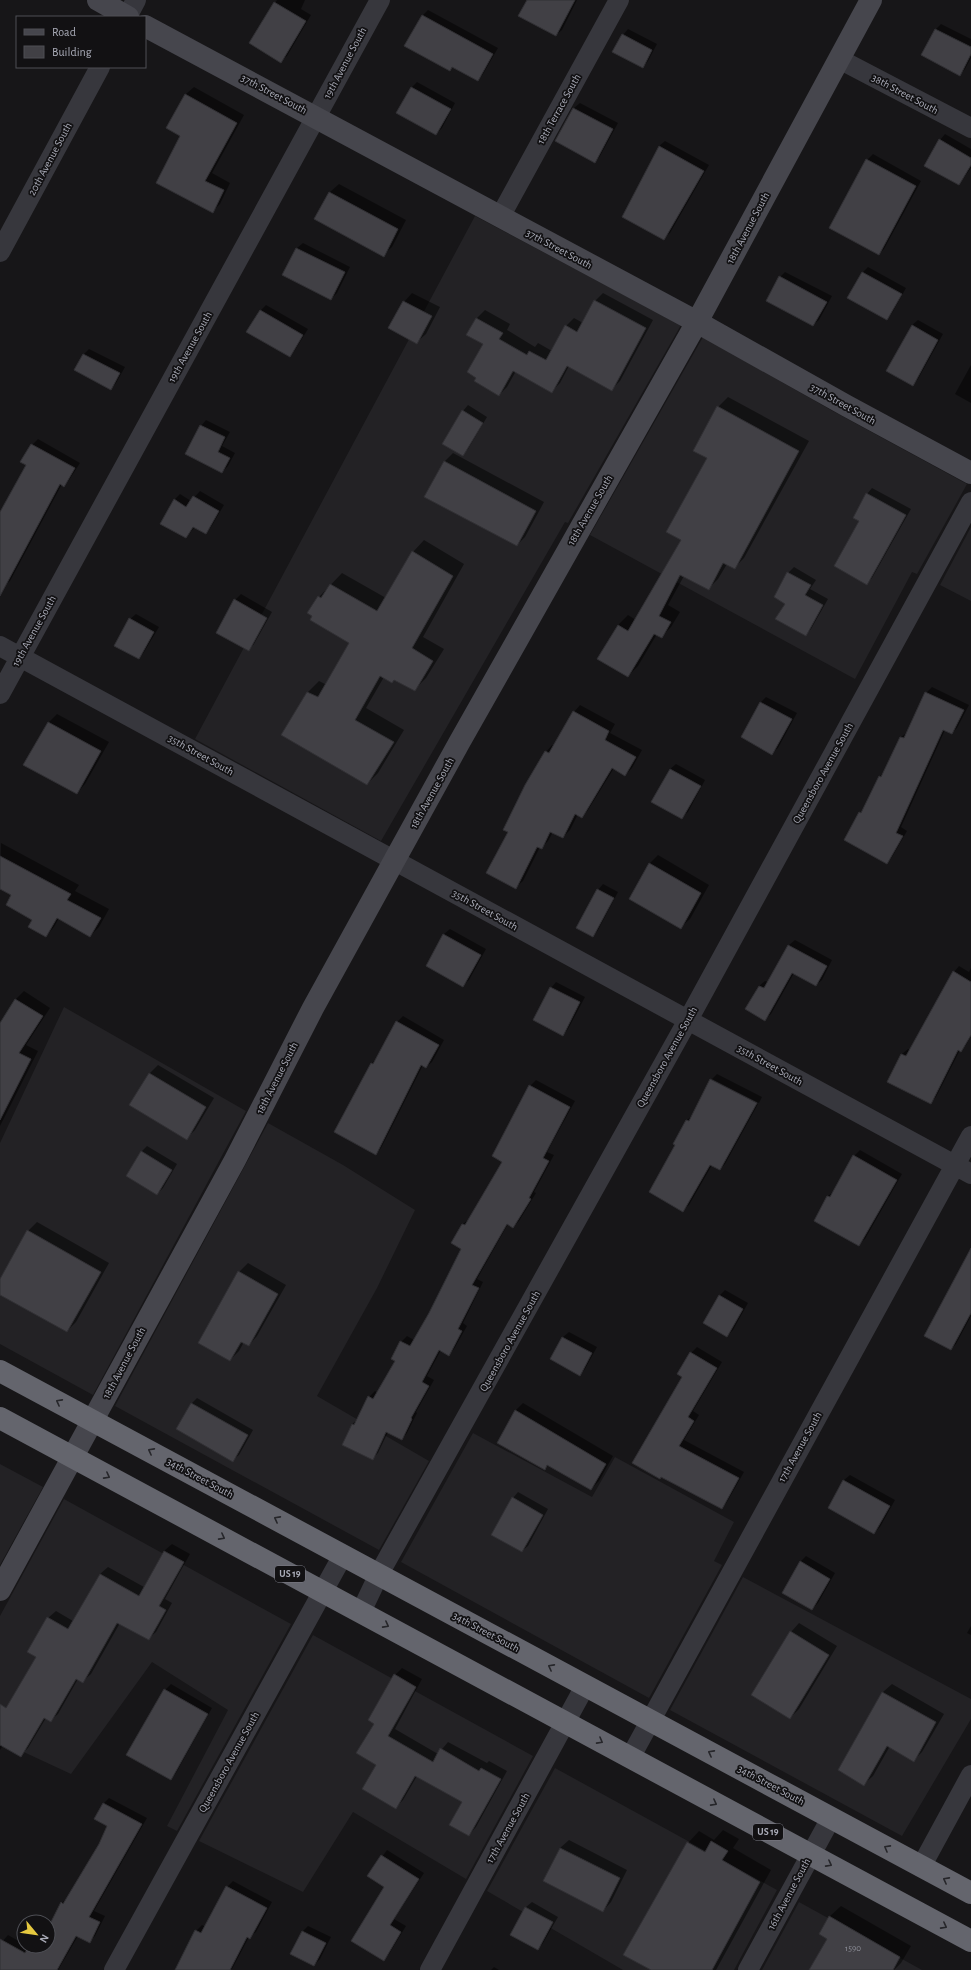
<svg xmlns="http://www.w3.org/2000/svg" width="971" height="1970" font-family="'Alegreya Sans',sans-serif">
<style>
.built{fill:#232225}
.shadow{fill:#0007}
.building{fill:#414045;stroke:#313034}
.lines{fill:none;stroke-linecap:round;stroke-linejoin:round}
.street{stroke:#37373d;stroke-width:20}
.secondary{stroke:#46464d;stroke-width:22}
.highway{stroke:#64656d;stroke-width:22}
.oneway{stroke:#26262a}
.labels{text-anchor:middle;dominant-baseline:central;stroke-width:3.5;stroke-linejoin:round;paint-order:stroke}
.number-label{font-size:9px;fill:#8f909a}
.shield{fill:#121113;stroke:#7c7d86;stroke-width:1}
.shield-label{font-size:10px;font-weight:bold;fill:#a9abb7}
.street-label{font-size:11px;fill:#a9abb7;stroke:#121113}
</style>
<rect width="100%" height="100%" fill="#171618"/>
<path class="built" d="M475 216 681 325 568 523 565 522 381 841 195 739Z
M703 337 831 410 967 484 917 574 912 572 855 679 590 535Z
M971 527V601L940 585Z
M64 1007 246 1111 93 1395 0 1344V1143Z
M268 1123 343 1165 415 1210 377 1288 317 1396 429 1461 379 1550 115 1406Z
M473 1433 592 1497 615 1457 734 1522 714 1561 722 1565 649 1698 401 1562Z
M0 1464 43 1487 0 1565Z
M64 1499 291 1624 177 1831 167 1826 228 1710 152 1662 71 1774 0 1741V1616Z
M743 1577 971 1699V1719L902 1836 670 1710Z
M313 1635 533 1756 466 1879 353 1812 303 1892 199 1841Z
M555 1768 777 1890 734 1970H623L487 1891Z
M799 1902 922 1970H762Z"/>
<path class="shadow" d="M277 0H305L301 9 311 15 287 56 281 61 250 43Z
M528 0H577L562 30 556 35Z
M428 10 498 48 483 74 478 80 453 66 449 70 405 46 423 15Z
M941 24 971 39V58L965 69 960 75 923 55 936 29Z
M628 29 657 44 648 61 643 67 623 35Z
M417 82 455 103 442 128 436 134 398 112 412 87Z
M194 87 244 115 212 173 230 183 220 204 212 212 182 136 168 128 186 94Z
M580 103 618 123 600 156 595 162 556 141 574 108Z
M945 134 971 149V168L959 184 940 140Z
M665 141 709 165 670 233 664 238 659 146Z
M873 154 921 181 884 249 879 254 867 160Z
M339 184 406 220 392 247 383 255 316 219 330 192Z
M303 243 350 267 337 293 331 299 284 275 297 248Z
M868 267 906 288 892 313 887 319 863 272Z
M785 272 832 296 819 320 813 325 780 277Z
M412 293 440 307 426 334 417 342 404 302Z
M603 293 653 320 620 381 612 389 569 366 560 383 552 391 516 371 507 387 499 395 477 377 484 344 467 335 477 318 485 310 510 324 507 330 535 347 538 343 552 351 566 326 574 318 583 323 595 301Z
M266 305 308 329 295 350 290 356 261 310Z
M918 320 943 334 918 379 912 384V325Z
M89 349 125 367 116 383 111 389 76 370 84 354Z
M971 365V403L955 394Z
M728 397 809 441 744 558 734 568 727 564 718 579 708 589 684 576 668 605 680 612 671 627 661 637 657 634 638 666 628 676 618 625 628 615 636 620 682 540 708 458 718 407Z
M468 405 487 417 468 449 462 455 463 411Z
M206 420 230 432 222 446 235 453 228 466 222 472 201 426Z
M38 439 80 463 69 480 64 486 62 484 10 581 4 586 0 584V514L28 465 22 462 32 445Z
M453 453 544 502 525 537 517 545 444 462Z
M872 488 911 509 872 578 867 583 861 521 867 494Z
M200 491 224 505 211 527 206 533 195 527 186 537 174 500 180 494 191 501Z
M424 540 464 564 423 637 444 649 426 678 415 689 395 679 384 677 366 708 404 730 378 773 367 784 282 735 308 692 319 681 327 685 351 643 319 597 342 573 386 598 413 552Z
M794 567 816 580 810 589 828 599 811 629 805 635 786 603 788 573Z
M241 594 272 612 254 644 249 650 235 600Z
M136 614 159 627 144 652 139 658 130 619Z
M932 687 969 705 957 728 952 733 945 730 901 827 907 831 892 857 887 863 860 813 864 809 880 776 885 771 901 737 908 732 926 693Z
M766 697 797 713 778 748 772 753 742 736 761 702Z
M580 705 615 724 610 733 642 750 632 768 625 775 614 768 588 810 582 817 578 814 570 830 563 837 553 832 548 841 541 848 540 847 523 881 516 887 509 831 546 752 552 745 554 746 574 712Z
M57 714 109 742 85 784 77 793 48 723Z
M676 764 705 780 688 812 682 817 670 769Z
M1 843 79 885 75 891 109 909 99 927 90 936 59 918 54 927 46 936 13 895 0 888Z
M658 855 709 885 690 919 681 927 649 864Z
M603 884 618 892 598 930 593 936 598 890Z
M450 929 486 949 469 980 463 985 427 965 444 934Z
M795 940 832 960 822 980 816 985 794 973 771 1014 765 1019 759 986 765 981 768 982 789 945Z
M959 966 969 972 971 968V1036L966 1045 960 1050 936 1097 930 1103 889 1081 902 1054 908 1049 911 1050 954 972Z
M556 982 585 997 568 1029 563 1035 551 988Z
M24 991 50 1008 26 1045 38 1051 0 1126V1025L16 999Z
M403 1016 444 1040 432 1062 426 1067 423 1065 381 1148 376 1154 335 1132 372 1063 377 1058 397 1022Z
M158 1065 214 1098 195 1130 187 1138 131 1105 150 1073Z
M717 1074 762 1097 759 1103 712 1079Z
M712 1079V1081L758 1104 725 1164 720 1169 712 1165 689 1205 683 1210 676 1145 674 1144 687 1120 693 1115Z
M536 1080 575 1101 547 1152 554 1155 534 1192 536 1193 519 1221 513 1227 508 1224 477 1279 483 1282 463 1323 467 1326 454 1349 449 1354 441 1350 427 1376 434 1380 416 1412 417 1413 407 1433 402 1439 388 1432 378 1453 373 1458 352 1424 358 1419 369 1397 375 1391 378 1393 396 1360 392 1358 401 1342 407 1336 414 1340 437 1299 463 1248V1224L469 1219 504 1161 530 1086Z
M147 1146 177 1164 163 1188 157 1194 142 1151Z
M860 1150 902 1174 865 1239 859 1244 828 1196 834 1191 854 1156Z
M37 1222 109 1263 76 1322 67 1331 0 1293V1281L28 1231Z
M971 1261V1316L956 1344 951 1349Z
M248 1263 286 1285 257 1336 249 1345 244 1342 239 1351 230 1360 239 1272Z
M725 1290 748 1303 733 1330 727 1336 719 1296Z
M569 1332 597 1347 585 1369 580 1375 552 1359 563 1337Z
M697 1347 722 1362 693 1411 699 1415 684 1440 744 1472 727 1502 722 1508 662 1476 683 1377 691 1353Z
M197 1398 253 1430 239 1455 233 1460 191 1404Z
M523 1403 613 1456 599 1481 591 1489 548 1465 545 1468 515 1411Z
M850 1475 895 1500 880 1527 874 1533 829 1507 844 1480Z
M518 1492 548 1509 528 1546 522 1551 513 1498Z
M172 1544 190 1554 165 1599 172 1603 156 1632 148 1639 120 1623 91 1674 83 1681 78 1679 58 1714 50 1721 46 1718 28 1748 20 1756 3 1745 0 1750V1715L12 1700 37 1656 48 1618 56 1611 73 1621 100 1574 108 1567 144 1587 164 1551Z
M806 1556 835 1573 818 1603 812 1609 800 1562Z
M799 1623 837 1646 799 1709 790 1718 791 1632Z
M971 1626V1635L967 1633Z
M402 1668 422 1679 395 1729 438 1754 448 1742 487 1763 489 1761 507 1771 476 1827 469 1835 463 1802 417 1776 403 1800 396 1807 378 1764 376 1723 395 1675Z
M171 1684 212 1708 176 1773 171 1779 165 1690Z
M892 1684 944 1714 922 1752 914 1760 890 1746 873 1776 864 1784 839 1770 883 1692Z
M109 1798 147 1818 94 1911 105 1916 95 1936 90 1941 78 1936 58 1970 0 1969V1944L8 1935 24 1944V1946H48V1930L62 1903 68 1897 100 1844 108 1826 103 1804Z
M723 1830 739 1839 733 1848 771 1870 716 1970H653L688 1843 699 1831 714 1840Z
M569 1840 627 1870 611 1902 603 1911 544 1880 560 1848Z
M387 1850 424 1873 394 1919 406 1926 389 1954 384 1959 385 1887 368 1876Z
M233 1881 272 1902 256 1932 249 1937 232 1969 175 1970 196 1931 202 1925 206 1927 227 1887Z
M532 1902 558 1917 543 1943 538 1949 511 1934 526 1907Z
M841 1906 911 1946 901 1963 894 1970H810L828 1938 829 1917Z
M308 1926 331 1937 320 1959 314 1965 291 1954 303 1931Z
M494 1967 499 1970H491Z"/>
<path class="building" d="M527 0H575L556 36 518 16Z
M274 2 306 21 281 63 249 43Z
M422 15 493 54 478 81 452 67 450 71 404 46Z
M935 29 971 47V54L960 76 921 55Z
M622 34 652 50 643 68 612 52Z
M411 87 451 109 436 135 396 113Z
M185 94 237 123 205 181 224 190 213 213 156 183 180 136 166 128Z
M573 108 613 129 595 163 555 141Z
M939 139 971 158V165L959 185 924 166Z
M659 146 704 171 664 240 622 217Z
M866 159 916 186 879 255 829 228Z
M329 192 398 229 384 257 314 219Z
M296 248 345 272 331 300 282 275Z
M862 272 902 294 887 320 847 298Z
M779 276 827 302 813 326 766 301Z
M594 300 646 328 612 391 567 366 552 393 513 371 499 396 474 381 476 378 467 372 483 344 466 335 476 318 503 333 499 339 527 355 529 351 546 360 565 325 577 332Z
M403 301 432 316 417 344 388 328Z
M260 310 303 335 290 357 246 332Z
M912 325 938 340 913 386 886 371Z
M83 354 120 373 111 390 74 370Z
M717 406 799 451 735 569 723 563 709 590 680 575 659 616 671 622 662 638 654 634 628 677 597 659 618 625 628 631 681 540 666 532 707 458 693 451Z
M462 410 483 423 463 456 442 444Z
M200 425 225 437 218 452 230 458 222 473 185 454Z
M31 444 75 468 64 487 60 484 0 596V512L26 465 20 462Z
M444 461 536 511 517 546 424 497Z
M866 493 906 515 867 585 834 566 859 521 853 518Z
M193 496 219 511 206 534 193 527 186 538 160 524 174 499 186 507Z
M412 551 453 576 412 648 433 661 415 691 394 680 392 683 380 676 355 720 394 742 367 785 281 735 307 692 318 697 349 643 310 620 312 616 307 613 318 596 321 598 330 584 377 611Z
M787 572 811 585 805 595 823 605 806 636 775 619 785 604 774 597Z
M234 599 267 618 249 651 216 633Z
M129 618 154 632 139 659 114 646Z
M925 692 964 710 952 734 943 730 896 833 903 836 887 864 844 840 859 812 861 813 879 776 881 777 900 737 904 738Z
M760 702 792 719 772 755 741 737Z
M573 711 609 731 605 740 636 757 625 776 612 768 582 818 575 814 563 838 550 832 542 849 537 847 516 889 486 873 508 832 503 830 525 785 545 751 549 753Z
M48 722 101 751 77 794 23 765Z
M670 769 701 786 682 819 651 802Z
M0 856 71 894 67 900 101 918 90 937 57 918 46 937 28 927 32 920 6 905 11 895 0 889Z
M649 863 701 893 681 929 629 899Z
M597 889 614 898 593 937 576 928Z
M443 934 481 955 463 987 426 966Z
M788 945 827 966 816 986 792 973 765 1021 745 1009 759 986 764 988Z
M953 971 971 982V1035L961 1052 958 1050 931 1104 887 1082 901 1054 906 1056Z
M550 987 580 1002 563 1036 533 1020Z
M15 999 43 1016 19 1053 31 1059 0 1120V1023Z
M396 1021 439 1045 426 1068 421 1065 376 1155 334 1132 371 1063 373 1064Z
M149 1073 206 1107 187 1140 129 1105Z
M710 1079 757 1103 720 1170 710 1165 683 1212 649 1192 675 1145 673 1144 686 1120 689 1121Z
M529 1085 570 1107 543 1158 549 1161 529 1198 531 1199 513 1228 507 1224 472 1285 479 1288 458 1329 462 1331 449 1356 439 1350 422 1382 429 1386 411 1418 412 1419 402 1440 386 1432 373 1460 342 1445 352 1424 354 1425 368 1396 373 1399 395 1361 391 1359 400 1341 410 1346 429 1313 461 1249 451 1243 462 1224 465 1225 502 1162 492 1156Z
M141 1151 172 1170 157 1195 126 1176Z
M853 1155 897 1180 859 1246 814 1221 827 1196 830 1197Z
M27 1230 101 1272 67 1332 0 1295V1279Z
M971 1248V1313L951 1350 924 1336Z
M238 1271 278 1294 249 1346 241 1342 230 1361 198 1343Z
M719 1295 743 1309 727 1337 703 1323Z
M562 1337 592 1353 580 1376 550 1359Z
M690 1352 717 1368 688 1417 694 1421 679 1446 739 1478 722 1509 661 1477 660 1479 632 1463 682 1377 677 1374Z
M191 1403 248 1435 233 1462 176 1429Z
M515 1410 606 1464 591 1490 547 1465 545 1470 497 1443Z
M843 1480 890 1506 874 1534 828 1508Z
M512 1497 543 1515 522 1552 491 1535Z
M164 1551 184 1562 159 1606 166 1610 149 1640 117 1623 83 1683 76 1679 51 1722 44 1718 21 1757 0 1745V1704L6 1708 36 1657 27 1652 47 1617 68 1629 100 1574 139 1596Z
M800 1561 830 1579 812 1610 782 1593Z
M790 1631 829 1655 790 1719 751 1695Z
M394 1674 416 1687 388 1736 433 1762 440 1748 479 1771 481 1768 501 1779 469 1836 449 1825 462 1802 415 1776 396 1809 362 1789 376 1765 356 1753 374 1724 368 1720Z
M164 1689 208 1714 171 1780 126 1755Z
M882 1692 936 1722 914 1762 887 1746 864 1786 838 1770Z
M103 1803 142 1824 89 1917 100 1922 90 1943 76 1936 57 1970H0V1939L25 1953 29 1946H48V1928L61 1902 63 1904 99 1844 107 1826 94 1819Z
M711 1841 728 1851 722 1860 760 1882 712 1970H651L623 1955 687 1842 705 1852Z
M560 1848 620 1878 603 1912 543 1881Z
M381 1855 419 1879 390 1925 401 1932 384 1961 351 1941 384 1887 367 1876Z
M226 1886 267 1908 250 1939 247 1937 230 1970H175L195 1930 201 1933Z
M525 1907 553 1922 538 1950 510 1935Z
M829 1916 900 1957 893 1970H809L827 1939 819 1934Z
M302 1931 326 1943 314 1966 290 1954Z"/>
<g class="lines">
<path class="street" d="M127 17 136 0
M839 59 971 128
M500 217 619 0
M0 252 100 67
M0 646 971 1174
M0 694 380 0
M361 1612 379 1574 688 1020 971 502
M630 1758 971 1136
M921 1867 971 1775
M114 1970 343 1555
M430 1970 585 1686
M748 1970 831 1818"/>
<path class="secondary" d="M98 0 128 17
M145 26 697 322 847 406 971 473
M0 1590 235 1160 313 1008 459 743 697 322 871 0"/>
<path class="highway" d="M0 1371 971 1893
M0 1418 971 1941"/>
</g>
<defs><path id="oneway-chevron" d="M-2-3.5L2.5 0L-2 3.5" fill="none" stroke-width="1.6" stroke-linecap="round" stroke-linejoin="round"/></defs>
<g class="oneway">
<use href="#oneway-chevron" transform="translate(59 1402) rotate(-152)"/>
<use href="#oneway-chevron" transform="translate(151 1451) rotate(-152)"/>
<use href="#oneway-chevron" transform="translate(107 1476) rotate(28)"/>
<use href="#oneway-chevron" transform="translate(277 1519) rotate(-152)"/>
<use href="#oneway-chevron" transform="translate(222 1537) rotate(28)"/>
<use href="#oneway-chevron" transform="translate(386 1625) rotate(28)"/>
<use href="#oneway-chevron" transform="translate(551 1667) rotate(-152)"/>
<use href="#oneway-chevron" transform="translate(600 1741) rotate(29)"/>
<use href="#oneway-chevron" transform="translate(711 1753) rotate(-152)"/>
<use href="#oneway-chevron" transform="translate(714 1803) rotate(28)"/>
<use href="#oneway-chevron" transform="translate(887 1848) rotate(-151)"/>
<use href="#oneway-chevron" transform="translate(829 1864) rotate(28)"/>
<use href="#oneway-chevron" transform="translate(946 1880) rotate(-152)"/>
<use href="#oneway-chevron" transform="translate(944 1926) rotate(28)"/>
</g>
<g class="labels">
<g class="number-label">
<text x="853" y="1948">1590</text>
</g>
<g class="shield">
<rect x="275" y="1566" width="30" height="16" rx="3"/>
<rect x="753" y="1824" width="30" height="16" rx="3"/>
</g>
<g class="shield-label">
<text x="290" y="1574">US 19</text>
<text x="768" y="1832">US 19</text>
</g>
<g class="street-label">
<text transform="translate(345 63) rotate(-62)">19th Avenue South</text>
<text transform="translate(274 94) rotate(28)">37th Street South</text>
<text transform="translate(905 94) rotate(28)">38th Street South</text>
<text transform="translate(559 109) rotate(-61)">18th Terrace South</text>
<text transform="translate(50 159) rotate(-62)">20th Avenue South</text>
<text transform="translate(748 228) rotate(-62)">18th Avenue South</text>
<text transform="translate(559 249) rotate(28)">37th Street South</text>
<text transform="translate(190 347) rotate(-61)">19th Avenue South</text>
<text transform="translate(843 404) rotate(29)">37th Street South</text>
<text transform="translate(590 510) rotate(-60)">18th Avenue South</text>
<text transform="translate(34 631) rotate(-61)">19th Avenue South</text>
<text transform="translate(201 755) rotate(29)">35th Street South</text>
<text transform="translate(823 773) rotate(-61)">Queensboro Avenue South</text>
<text transform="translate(432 793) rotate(-61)">18th Avenue South</text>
<text transform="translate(485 910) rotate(29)">35th Street South</text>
<text transform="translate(667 1057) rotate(-61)">Queensboro Avenue South</text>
<text transform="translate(770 1065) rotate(29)">35th Street South</text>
<text transform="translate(277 1078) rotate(-63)">18th Avenue South</text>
<text transform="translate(510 1341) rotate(-61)">Queensboro Avenue South</text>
<text transform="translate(124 1363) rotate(-62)">18th Avenue South</text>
<text transform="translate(800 1447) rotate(-61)">17th Avenue South</text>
<text transform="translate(200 1478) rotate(28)">34th Street South</text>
<text transform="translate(486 1632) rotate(28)">34th Street South</text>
<text transform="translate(229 1762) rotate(-61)">Queensboro Avenue South</text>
<text transform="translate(771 1785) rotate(28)">34th Street South</text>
<text transform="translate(508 1828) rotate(-61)">17th Avenue South</text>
<text transform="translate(789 1894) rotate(-62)">16th Avenue South</text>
</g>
</g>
<rect x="16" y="16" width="130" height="52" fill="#121113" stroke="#4e4f55"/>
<rect x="24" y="29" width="20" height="6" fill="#46464d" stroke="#4e4f55"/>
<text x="52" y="36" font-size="12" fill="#a9abb7">Road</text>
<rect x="24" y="46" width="20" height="12" fill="#414045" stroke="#4e4f55"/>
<text x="52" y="56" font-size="12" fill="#a9abb7">Building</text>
<g transform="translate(36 1934) rotate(119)"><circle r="19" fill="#121113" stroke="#4e4f55"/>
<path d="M0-3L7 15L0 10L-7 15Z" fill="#e6c940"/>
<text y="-6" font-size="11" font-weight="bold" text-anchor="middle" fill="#a9abb7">N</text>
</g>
</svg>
